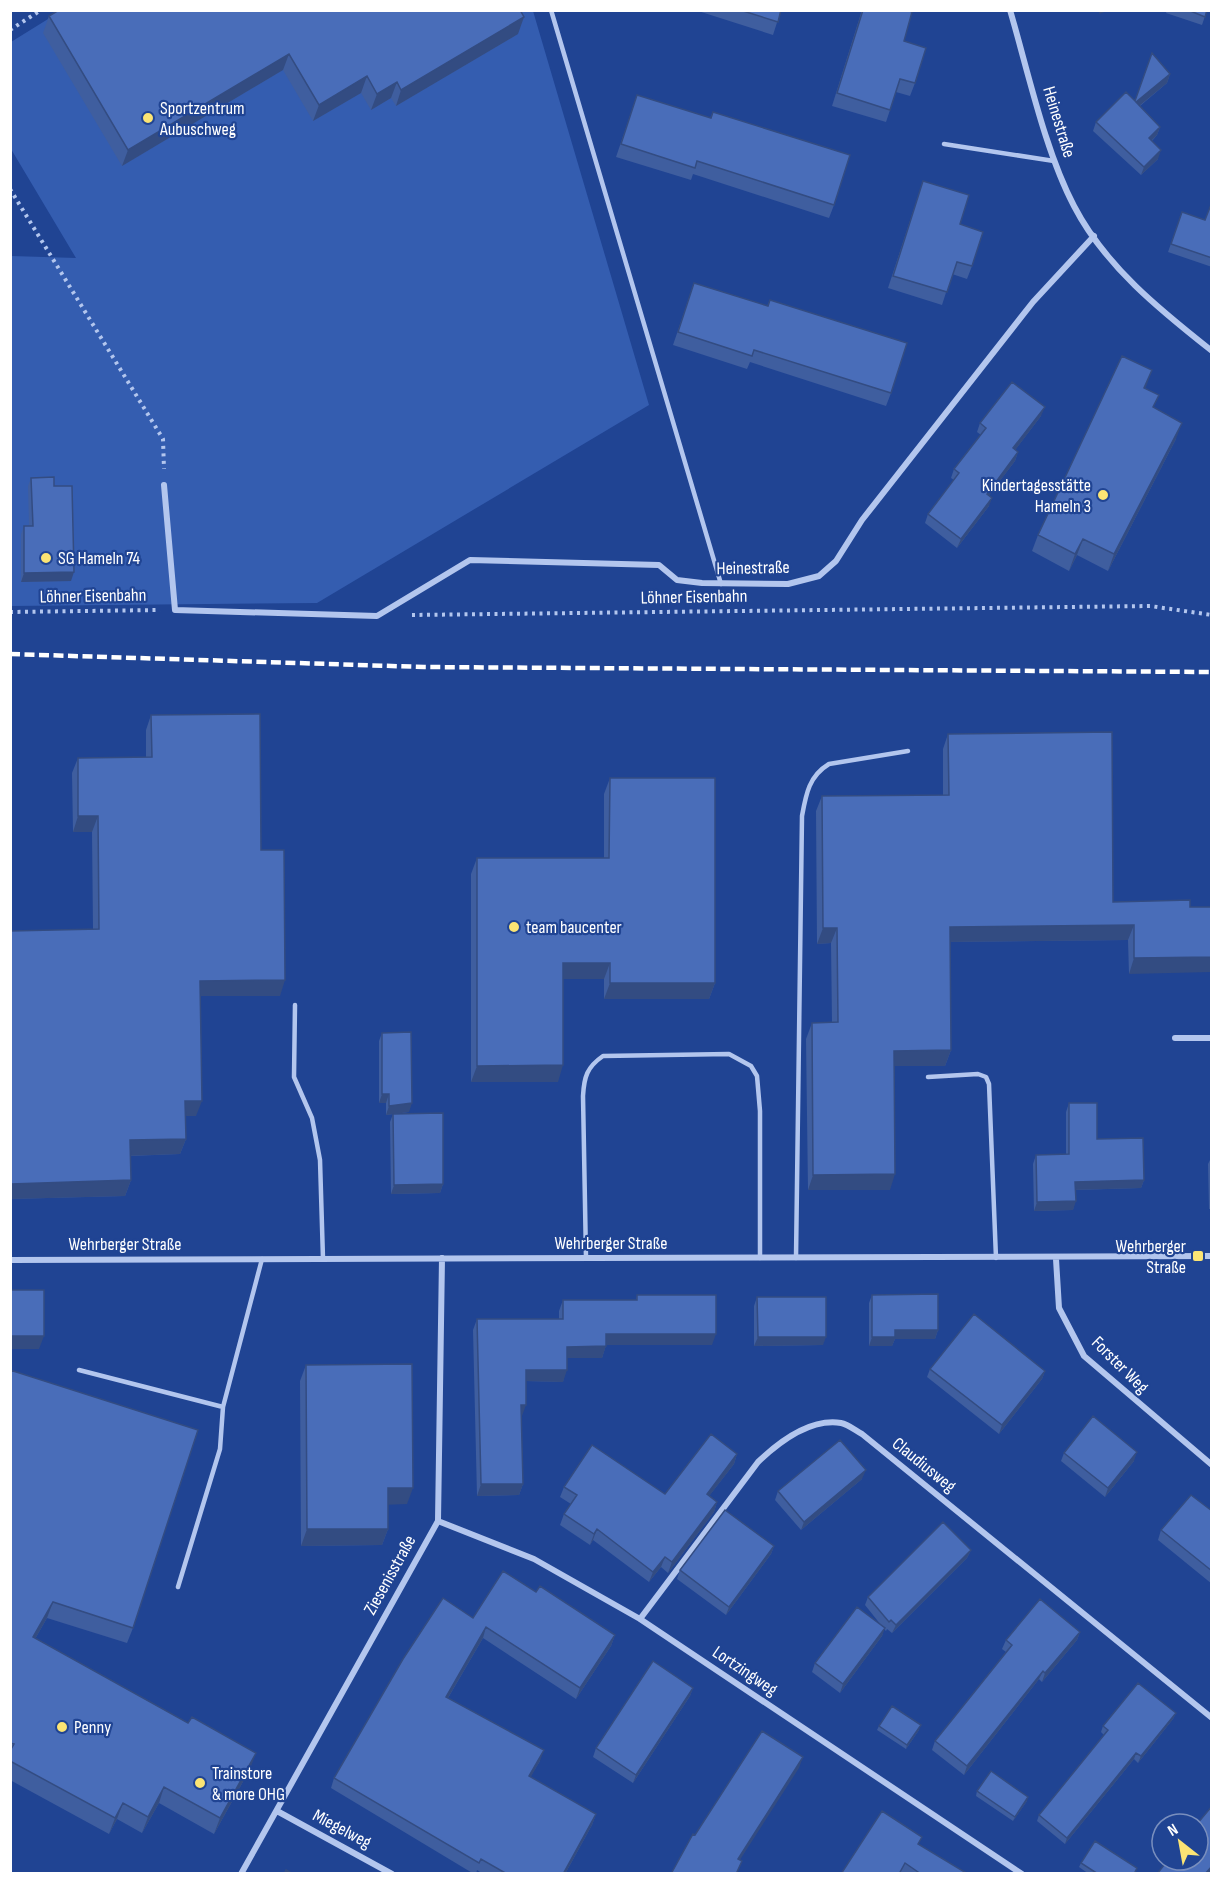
<svg xmlns="http://www.w3.org/2000/svg" width="1222" height="1884" font-family="'Sofia Sans Condensed',sans-serif">
<style>
.green{fill:#345db0}
.lines{fill:none;stroke-linecap:round;stroke-linejoin:round}
.path{stroke:#b3c6ee;stroke-width:4;stroke-dasharray:3 4.5;stroke-linecap:butt}
.service{stroke:#b3c6ee;stroke-width:4.5}
.minor{stroke:#b3c6ee;stroke-width:6}
.rail{stroke:#fff;stroke-width:4.5;stroke-dasharray:10 4.5;stroke-linecap:butt}
.wall{fill:#3f5e9f}
.shaded-wall{fill:#334c82}
.building{fill:#496db9;stroke:#334c82;stroke-width:1.5}
.poi-dot{fill:#fbe474;stroke:#204493;stroke-width:2}
.labels{text-anchor:middle;dominant-baseline:central;stroke-width:4.5;stroke-linejoin:round;paint-order:stroke}
.poi-label{font-size:18px;fill:#fff;stroke:#204493;text-anchor:start}
.street-label{font-size:18px;fill:#fff;stroke:#204493}
</style>
<rect width="100%" height="100%" fill="#204493"/>
<path class="green" d="M61 11H533L649 405 317 603 11 606V256L76 258 11 149V42Z"/>
<g class="lines">
<path class="path" d="M10 30 41 10
M10 189 163 439 164 469
M10 612 160 610
M412 615 1150 606 1212 615"/>
<path class="service" d="M551 10 721 584
M944 144 1054 161
M295 1005 294 1077 312 1118 320 1160 323 1259
M928 1077 978 1074 986 1077 989 1084 996 1258
M586 1258 583 1096C584 1077 587 1067 603 1056L729 1054 751 1066 757 1076 760 1111V1258
M796 1258 802 816C806 794 809 776 829 764L908 751
M79 1370 223 1407
M178 1587 220 1449 223 1407 262 1259"/>
<path class="minor" d="M1010 10C1028 71 1045 151 1074 206 1105 266 1160 310 1212 351
M164 485 175 610 377 616 470 560 659 565 677 580 702 583 788 584 819 576 836 561 862 520 1033 302 1094 236
M1175 1038H1212
M1056 1259 1059 1308 1084 1356 1212 1465
M10 1260 1212 1256
M438 1521 534 1559 640 1619 1022 1874
M640 1619 758 1462C779 1442 810 1418 841 1423 848 1424 856 1431 862 1434L1212 1718
M277 1811 392 1874
M241 1874 438 1521 442 1258"/>
<path class="rail" d="M10 654 424 667 1212 672"/>
</g>
<path class="wall" d="M695 10H781L773 35Z
M862 10H907L904 41 915 83 910 96 896 92 886 122 832 106Z
M1167 10H1207L1202 25 1166 13Z
M49 16 518 34 396 106 391 98 371 110 361 93 313 121 283 70 122 166 43 33Z
M1170 74 1167 83 1140 106 1160 127 1157 135 1152 141 1158 159 1141 175 1093 131 1096 122 1134 100Z
M637 95 710 118 713 112 834 205 829 218 693 174 691 180 616 157Z
M923 181 960 224 972 266 967 279 952 274 942 305 888 288Z
M1212 202V267L1168 252 1182 212 1205 220Z
M690 295 767 306 770 300 891 393 886 406 750 362 747 369 673 345Z
M1146 388 1154 408 1176 439 1108 571 1077 555 1069 571 1032 551 1038 535Z
M1041 416 1015 450 1018 452 1015 461 989 495V506L957 548 925 523 928 514 954 480 951 478 954 469 981 435 977 432 980 423Z
M31 478 54 486 71 581 21 582V534L24 526H29L28 486Z
M151 715 261 850 280 996H200L196 1116H185L186 1139 180 1154 130 1156 131 1180 125 1196 10 1199V931L93 930 92 832H73L72 773 78 758 146 757V730Z
M948 734 1113 902 1190 900 1129 974 1128 940 950 942 951 1050 945 1066H894L890 1190H808L806 1039 812 1023H832L831 943 817 944 816 811 822 796 943 795V749Z
M610 778 715 983 709 999H604V979H563L558 1082H471V874L477 858H604V794Z
M382 1033 409 1112 386 1115V1103H379V1041Z
M1069 1103 1097 1139 1144 1180 1141 1188 1076 1190 1073 1210 1034 1211 1033 1164 1036 1155 1066 1154V1112Z
M393 1114 443 1184 440 1193 391 1194 390 1122Z
M1212 1156V1209H1209L1208 1164Z
M637 1295 712 1345H606L602 1358H567L563 1382 526 1381 521 1416 523 1484 519 1495 477 1496 473 1330 477 1319H559V1311L563 1300H636Z
M872 1295 938 1330 935 1339H895L892 1346H869V1303Z
M757 1297 823 1345 754 1346V1306Z
M306 1365 407 1504H388V1529L382 1545 301 1546 300 1381Z
M930 1369 1045 1371 1042 1379 999 1434 927 1377Z
M10 1370 133 1628 127 1643 47 1618 35 1639 250 1769 214 1834 159 1803 142 1833 117 1819 109 1834 10 1780Z
M1064 1453 1134 1461 1105 1497 1061 1461Z
M737 1454 734 1464 709 1496 717 1502 714 1512 668 1573 661 1567 649 1582 593 1540 590 1545 560 1525 564 1514 571 1504 560 1497 564 1487 665 1494Z
M862 1479 801 1530 775 1500 778 1491Z
M1212 1511V1584L1158 1540 1161 1530Z
M774 1546 771 1554 726 1615 677 1579 680 1570Z
M971 1550 967 1558 892 1633 887 1629 886 1631 884 1629 882 1636 840 1693 812 1672 815 1663 881 1625 865 1605 868 1597Z
M536 1592 615 1635 611 1646 576 1699 483 1638 448 1698 540 1761 530 1777 596 1814 592 1825 565 1874H483L477 1870 476 1874H474L331 1788 334 1778 473 1618Z
M1080 1632 1077 1640 1042 1682 1039 1679 964 1775 932 1750 935 1741 1006 1652 1002 1649 1006 1640Z
M693 1688 690 1696 633 1783 593 1757 596 1748Z
M1176 1713 1173 1719 1138 1763 1134 1759 1065 1844 1037 1821 1039 1815 1104 1735 1101 1732 1103 1726Z
M879 1726 919 1730 906 1749 877 1730Z
M977 1791 1027 1801 1013 1821 976 1796Z
M919 1845 968 1874H841Z
M1081 1863 1137 1868 1135 1874H1089L1079 1867Z"/>
<path class="shaded-wall" d="M1100 10H1110L1099 14Z
M524 17 518 34 396 106 401 90Z
M289 54 283 70 122 166 128 150Z
M1170 74 1167 83 1133 111 1136 102Z
M367 76 361 93 313 121 319 105Z
M397 82 391 98 371 110 377 94Z
M1160 127 1157 135 1146 146 1149 138Z
M1161 150 1158 159 1141 175 1144 167Z
M1152 370 1146 387 1138 404 1144 388Z
M1045 407 1041 416 1010 457 1013 448Z
M1182 423 1176 439 1108 571 1114 554Z
M1018 452 1015 461 984 502 987 494Z
M992 498 989 506 957 548 961 539Z
M1083 539 1077 555 1069 571 1075 554Z
M74 572 71 581 21 582 24 573Z
M78 816H98L92 832H73Z
M1134 925 1128 940 944 942 950 927Z
M823 928H837L831 943 817 944Z
M1212 957V972L1129 974 1134 958Z
M563 963H610L604 979H557Z
M285 980 280 996H194L200 981Z
M610 983H715L709 999H604Z
M951 1050 945 1066H888L894 1051Z
M563 1065 558 1082H471L477 1066Z
M382 1094H389L386 1103H379Z
M185 1101H202L196 1116H179Z
M412 1103 409 1112 386 1115 389 1106Z
M186 1139 180 1154 124 1156 130 1140Z
M895 1174 890 1190H808L813 1175Z
M131 1180 125 1196 10 1199V1184Z
M1144 1180 1141 1188 1072 1190 1075 1182Z
M443 1184 440 1193 391 1194 394 1185Z
M1076 1201 1073 1210 1034 1211 1037 1202Z
M895 1330H938L935 1339H895L892 1346H869L872 1337Z
M606 1334H716L712 1345H602Z
M10 1336H44L39 1349H10Z
M758 1337H826L823 1345 754 1346Z
M606 1346 602 1358H563L567 1347Z
M526 1370H567L563 1382 522 1381Z
M1045 1371 1042 1379 999 1434 1002 1425Z
M521 1405H526L522 1416H517Z
M1137 1452 1134 1461 1105 1497 1108 1488Z
M737 1454 734 1464 703 1504 707 1494Z
M866 1470 862 1479 801 1530 804 1522Z
M481 1484H523L519 1495 477 1496Z
M388 1488H413L407 1504 382 1505Z
M717 1502 714 1512 668 1573 672 1562Z
M307 1529H388L382 1545 301 1546Z
M597 1529 593 1540 590 1545 594 1534Z
M774 1546 771 1554 726 1615 729 1607Z
M971 1550 967 1558 892 1633 896 1625Z
M665 1557 661 1567 649 1582 653 1572Z
M53 1602 47 1618 27 1653 33 1637Z
M486 1627 483 1638 442 1708 446 1697Z
M885 1628 882 1636 840 1693 843 1684Z
M1080 1632 1077 1640 1042 1682 1045 1673Z
M615 1635 611 1646 576 1699 580 1688Z
M1043 1671 1039 1679 964 1775 967 1766Z
M693 1688 690 1696 633 1783 636 1775Z
M1176 1713 1173 1719 1138 1763 1141 1756Z
M921 1725 919 1730 906 1749 907 1745Z
M544 1750 540 1761 525 1787 529 1776Z
M256 1753 250 1769 214 1834 220 1818Z
M1136 1753 1134 1759 1065 1844 1067 1838Z
M803 1757 799 1768 734 1869 738 1859Z
M164 1787 159 1803 142 1833 148 1817Z
M1028 1797 1027 1801 1013 1821 1015 1817Z
M123 1803 117 1819 109 1834 115 1818Z
M596 1814 592 1825 565 1874H563Z
M1212 1866V1871L1209 1874H1205Z"/>
<path class="building" d="M59 10H520L524 17 401 90 397 82 377 94 367 76 319 105 289 54 128 150 49 16Z
M740 10H781L778 22Z
M863 10H907L912 12 904 41 926 48 915 83 900 79 890 110 837 93Z
M1188 10H1207L1205 17Z
M1152 53 1170 74 1136 102 1160 127 1149 138 1161 150 1144 167 1096 122 1126 92 1135 101Z
M637 95 711 118 713 112 850 155 834 205 697 161 695 168 621 144Z
M923 181 969 195 960 224 983 232 972 266 957 262 947 292 893 276Z
M1212 202V258L1171 244 1182 212 1205 220Z
M694 283 768 306 770 300 907 343 891 393 754 350 752 356 678 332Z
M1122 356 1152 370 1144 388 1159 395 1153 407 1182 423 1114 554 1083 539 1075 554 1038 535Z
M1012 382 1045 407 1013 448 1018 452 987 494 992 498 961 539 928 514 959 473 954 469 986 428 980 423Z
M54 477V486H72L74 572 24 573V526H33L31 478Z
M260 714 261 850H284L285 980 200 981 202 1101H185L186 1139 130 1140 131 1180 10 1184V931L99 929 98 816H78V758L152 757 151 715Z
M1112 732 1113 902 1190 900V907H1212V957L1134 958V925L950 927 951 1050 894 1051 895 1174 813 1175 812 1023 838 1022 837 928H823L822 796 949 795 948 734Z
M610 778H715V983H610V963H563V1065L477 1066V858H609Z
M411 1032 412 1103 389 1106V1094H382V1033Z
M1069 1103H1097V1139L1143 1138 1144 1180 1075 1182 1076 1201 1037 1202 1036 1155 1069 1154Z
M443 1113V1184L394 1185 393 1114Z
M10 1290H44V1336H10Z
M938 1294V1330H895V1337H872V1295Z
M637 1295H716V1334H606V1346L567 1347V1370H526V1405H521L523 1484H481L477 1319H563V1300H637Z
M757 1297H826V1337H758Z
M974 1314 1045 1371 1002 1425 930 1369Z
M412 1364 413 1488H388V1529H307L306 1365Z
M10 1370 198 1430 133 1628 53 1602 33 1637 188 1723 192 1717 256 1753 220 1818 164 1787 148 1817 123 1803 115 1818 10 1761V1751L14 1744 10 1743Z
M1093 1416 1137 1452 1108 1488 1064 1453Z
M711 1434 737 1454 707 1494 717 1502 672 1562 665 1557 653 1572 597 1529 594 1534 564 1514 577 1495 564 1487 592 1445 665 1494Z
M840 1440 866 1470 804 1522 778 1491Z
M1191 1495 1212 1511V1571L1161 1530Z
M725 1510 774 1546 729 1607 680 1570Z
M943 1522 971 1550 896 1625 891 1620 889 1622 868 1597Z
M503 1571 536 1592 540 1586 615 1635 580 1688 486 1627 446 1697 544 1750 529 1776 596 1814 563 1874H507L481 1859 479 1863 334 1778 403 1659 443 1598 473 1618Z
M1040 1599 1080 1632 1045 1673 1043 1671 967 1766 935 1741 1012 1645 1006 1640Z
M857 1607 885 1628 843 1684 815 1663Z
M653 1661 693 1688 636 1775 596 1748Z
M1138 1683 1176 1713 1141 1756 1136 1753 1067 1838 1039 1815 1108 1730 1103 1726Z
M892 1706 921 1725 907 1745 879 1726Z
M762 1731 803 1757 738 1859 742 1861 736 1874H671L693 1834 695 1835Z
M991 1771 1028 1797 1015 1817 977 1791Z
M1212 1806V1866L1205 1874H1157L1168 1860H1198V1824H1197Z
M882 1811 922 1837 918 1844 968 1874H921L905 1863 899 1874H841Z
M1095 1841 1137 1868 1134 1874H1098L1081 1863Z
M286 1870 293 1874H284Z"/>
<g class="poi-dot">
<circle cx="148" cy="118" r="6"/>
<circle cx="1103" cy="495" r="6"/>
<circle cx="46" cy="558" r="6"/>
<circle cx="514" cy="927" r="6"/>
<rect x="1192" y="1250" width="12" height="12" rx="3"/>
<circle cx="62" cy="1727" r="6"/>
<circle cx="200" cy="1783" r="6"/>
</g>
<g class="labels">
<g class="poi-label">
<text x="160" y="108">Sportzentrum<tspan x="160" dy="21">Aubuschweg</tspan></text>
<text x="1091" y="485" text-anchor="end">Kindertagesstätte<tspan x="1091" dy="21">Hameln 3</tspan></text>
<text x="58" y="558">SG Hameln 74</text>
<text x="526" y="927">team baucenter</text>
<text x="1186" y="1246" text-anchor="end">Wehrberger<tspan x="1186" dy="21">Straße</tspan></text>
<text x="74" y="1727">Penny</text>
<text x="212" y="1773">Trainstore<tspan x="212" dy="21">&amp; more OHG</tspan></text>
</g>
<g class="street-label">
<text transform="translate(1059 122) rotate(73)">Heinestraße</text>
<text transform="translate(753 568) rotate(-1)">Heinestraße</text>
<text transform="translate(93 596) rotate(-1)">Löhner Eisenbahn</text>
<text transform="translate(694 597) rotate(-1)">Löhner Eisenbahn</text>
<text x="611" y="1243">Wehrberger Straße</text>
<text x="125" y="1244">Wehrberger Straße</text>
<text transform="translate(1120 1365) rotate(45)">Forster Weg</text>
<text transform="translate(924 1465) rotate(39)">Claudiusweg</text>
<text transform="translate(390 1575) rotate(-61)">Ziesenisstraße</text>
<text transform="translate(745 1671) rotate(34)">Lortzingweg</text>
<text transform="translate(342 1829) rotate(28)">Miegelweg</text>
</g>
</g>
<rect width="1222" height="1884" fill="none" stroke="#ffffff" stroke-width="24"/>
<g transform="translate(1180 1842) rotate(329)"><circle r="28" fill="#204493" stroke="#798fbe" stroke-width="1.5"/>
<path d="M0-4.5L10 22L0 15L-10 22Z" fill="#fbe474"/>
<text y="-9" font-size="16" font-weight="bold" text-anchor="middle" fill="#ffffff">N</text>
</g>
</svg>
